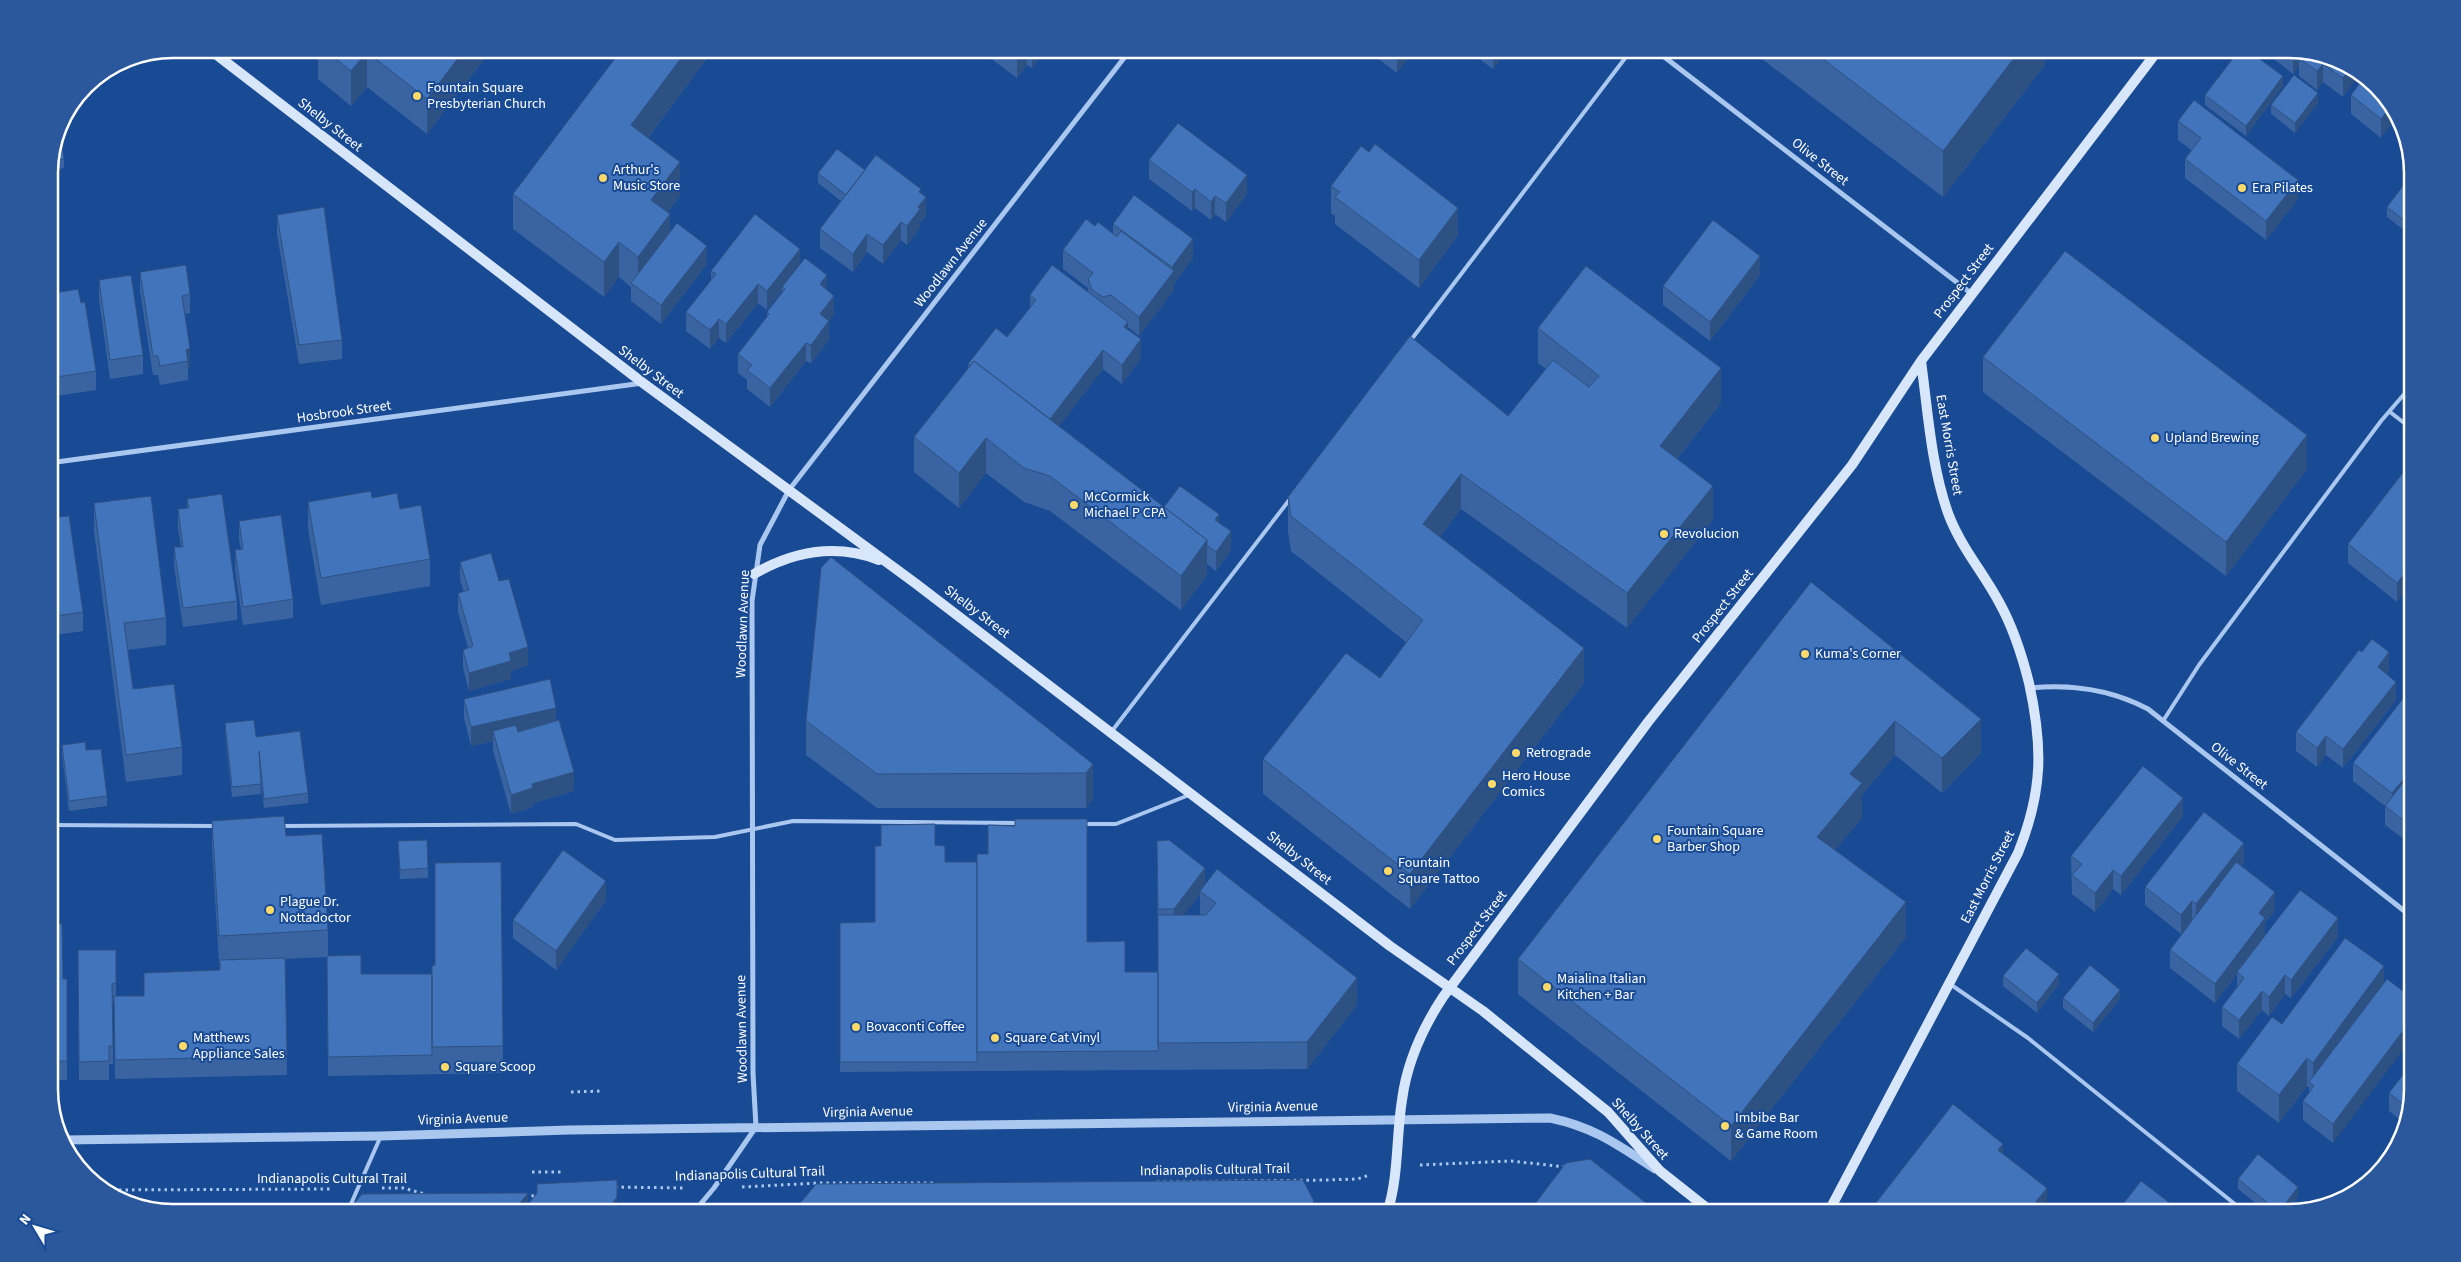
<svg xmlns="http://www.w3.org/2000/svg" width="2461" height="1262" font-family="'Source Sans 3',sans-serif">
<style>
.lines{fill:none;stroke-linecap:round;stroke-linejoin:round}
.path{stroke:#aac7f0;stroke-width:3;stroke-dasharray:2.5 4;stroke-linecap:butt}
.service{stroke:#aac7f0;stroke-width:4}
.minor{stroke:#aac7f0;stroke-width:5}
.tertiary{stroke:#aac7f0;stroke-width:9}
.secondary{stroke:#d8e6fb;stroke-width:10}
.wall{fill:#3964a1;fill-rule:evenodd}
.shaded-wall{fill:#2e5183}
.building{fill:#4274bb;stroke:#2e5183}
.poi-dot{fill:#ffd969;stroke:#194a94;stroke-width:2}
.labels{text-anchor:middle;dominant-baseline:central;stroke-width:4;stroke-linejoin:round;paint-order:stroke}
.poi-label{font-size:14px;fill:#fff;stroke:#194a94;text-anchor:start}
.street-label{font-size:14px;fill:#fff;stroke:#194a94}
.rim{fill:none;stroke:#fff;stroke-width:2.5}
</style>
<rect width="100%" height="100%" fill="#194a94"/>
<g class="lines">
<path class="path" d="M571 1092 603 1091
M1420 1165 1511 1161 1566 1167
M532 1172H564
M1157 1182 1327 1180 1357 1179 1370 1175
M615 1187 683 1188
M742 1187 818 1183H933
M382 1188H403L429 1195
M106 1190 333 1189
M525 1197 539 1195"/>
<path class="service" d="M123 59 129 57
M1411 340 1632 49
M2390 412 2412 429
M2163 721 2199 665 2381 421 2412 385
M1112 731 1290 499
M1081 824H1116L1189 795
M49 825 217 826
M281 826 576 824 615 840 715 837 793 821 1019 823
M1950 984 2028 1038 2246 1213
M347 1213 380 1138"/>
<path class="minor" d="M1654 49 1972 294
M49 463 643 383
M2030 688C2072 684 2110 689 2148 709L2412 917
M693 1213 714 1188 756 1127 753 1073 752 601 760 545 789 490 1131 49"/>
<path class="tertiary" d="M63 1140 381 1136 569 1130 1550 1118C1594 1127 1618 1145 1655 1169"/>
<path class="secondary" d="M209 49 643 383 915 583 1390 946 1483 1011 1608 1112 1660 1171 1713 1213
M754 574C794 551 835 543 879 560
M1387 1213C1399 1177 1396 1137 1402 1100 1407 1062 1422 1029 1443 997L1648 722 1852 465 1921 361 2159 49
M1828 1213 2018 853C2043 791 2043 747 2029 683 2022 655 2013 627 1999 602 1983 572 1960 546 1948 513 1931 465 1928 412 1921 361"/>
</g>
<path class="wall" d="M317 49H487V55L427 134 367 87 351 106 318 79V50Z
M711 49V53L648 138 680 196 668 212 670 231 707 264 661 324 631 301V287L619 277 604 297 513 229V194Z
M978 49H1046L1032 68 1027 65 1017 78Z
M1365 49H1415L1397 73Z
M1466 49H1509L1493 69Z
M1749 49H2045V65L1943 197Z
M2261 49H2289L2343 61V97L2323 82 2317 90 2299 76V66L2293 74Z
M2362 78 2391 103 2381 138 2351 114V95L2362 81Z
M2283 86 2246 136 2205 105V95Z
M2318 103 2295 133 2271 114V105Z
M2178 121 2298 199 2266 240 2185 178V159L2191 150 2178 140Z
M58 125 64 159V168L49 171V164Z
M1149 160 1247 194 1226 222 1215 214 1211 220 1195 208 1192 211 1149 179Z
M865 170 921 193 926 216 920 223V228L907 245 901 240 883 264 867 252 853 272 820 248V229L841 201 818 183V173Z
M2412 174V236L2387 217V207Z
M1331 186 1458 235 1419 288 1335 224V216L1331 213Z
M277 215 342 340V359L299 364 277 234Z
M1113 224 1193 258 1174 284V290L1139 336 1128 327V329L1141 358 1122 384 1103 369 1059 426 1164 507 1219 522 1231 550 1216 571 1207 564V575L1181 610 1050 511 1024 502 986 473 959 508 914 472V437L968 369V364L1007 337 1030 308V295L1088 292V288L1063 269V250L1095 226 1113 234Z
M800 265 827 290 834 315 829 321V340L811 363 806 361 770 407 747 389V380L738 373V354L767 317V312L782 292V290L767 310 758 303 726 343 719 338 710 349 686 331V312L711 280V271Z
M140 272 190 294V313L185 314 190 367 188 368V380L160 385 158 375H153L140 291Z
M1760 275 1710 341 1663 305V286Z
M99 280 143 355V374L110 379 99 299Z
M49 294 81 303 96 371V390L50 397 49 392Z
M1538 328 1721 403 1677 459 1713 520 1627 628 1461 509 1440 537 1584 683 1410 909 1263 794V759L1380 678 1406 642 1291 551 1288 532V497L1508 416 1546 369 1538 363Z
M1983 357 2307 469 2226 576 1983 392Z
M2412 461V582L2397 602 2348 563V544Z
M372 498 430 559V586L321 605 308 529V502Z
M187 499 237 601V620L183 627 174 566V547H181L178 528V509L187 508Z
M94 503 166 618V645L128 650 133 689 182 747V775L126 782 94 531Z
M49 518 83 612V631L49 636Z
M239 521 293 599V618L243 625 235 569V550L241 549 239 540Z
M460 562 499 581 528 665 511 671V679L469 691 463 668V650L468 648 458 612V593L464 592 460 580Z
M1811 582 1981 753 1942 793 1895 755 1862 795V818L1835 850 1906 937 1731 1161 1518 994V959Z
M2389 671 2387 674 2396 700 2343 768 2326 755 2317 767 2296 751V732Z
M2412 687V845L2385 825V806L2353 781V763Z
M464 699 556 721 574 791 533 803V807L511 814 493 750V741L471 746 464 718Z
M806 721 1093 764V799L1086 808H877L806 755Z
M225 723 256 737 308 793V803L264 808 260 774 261 794 232 797 225 732Z
M62 745 86 750 107 796V806L69 811 62 755Z
M2183 816 2121 895 2113 889 2095 912 2072 894 2071 856Z
M212 821 286 836 328 930V956L361 974H432L435 965 501 862 503 1073 328 1076 327 957 285 959 287 1075 115 1079 114 1002H113V1064H109V1080H79L78 950H116V996H144L220 970V963H219L212 848Z
M398 841 428 868V878L400 879Z
M1157 841 1205 884 1357 1005 1307 1069 840 1072V923L875 922 935 845 945 862 1125 972H1158ZM1200 894V915H1183Z
M2244 862 2241 866 2275 911 2265 923V935L2338 937 2291 998 2285 994 2269 1016 2262 1010 2239 1039 2222 1026V1007L2237 987V974L2215 1003 2170 968V950L2192 920 2181 934 2145 905V887Z
M606 900 556 970 513 938V920Z
M49 924 63 979H67V1080H49Z
M2345 938 2333 1143 2303 1120V1101L2309 1093V1087L2307 1086 2279 1123 2237 1091V1064L2282 1024Z
M2003 976 2059 984 2037 1013 2003 986Z
M2063 998 2120 999 2093 1032 2063 1008Z
M2412 1090 2404 1123 2389 1111V1093Z
M2238 1179 2298 1196 2285 1213H2268L2238 1189Z"/>
<path class="shaded-wall" d="M465 49H487V55L427 134V99Z
M688 49H711V53L631 160V125Z
M1025 49H1027V65L1017 78V60Z
M1032 49H1046L1032 68Z
M1400 49H1415L1397 73V54Z
M1495 49H1509L1493 69V50Z
M2021 49H2045V65L1943 197V151Z
M2296 50 2308 53 2299 58V66L2293 74V55Z
M367 52V87L351 106V71Z
M2323 64V82L2317 90V71Z
M2351 68 2359 75 2343 97V78Z
M2283 76V86L2246 136V126Z
M2318 93V103L2295 133V123Z
M2392 105 2396 118 2381 138V119Z
M680 162V196L651 235V200Z
M1247 175V194L1226 222V203Z
M2298 180V199L2266 240V221Z
M921 189V203L926 197V216L920 223V228L907 245V226L919 192Z
M1195 189V208L1192 211V192Z
M1215 196V214L1211 220V202Z
M1458 208V235L1419 288V260Z
M670 214V248L638 288V257Z
M901 222V240L883 264V245Z
M867 234V252L853 272V254Z
M1193 239V258L1174 284V290L1139 336V317L1172 274V267Z
M619 242V277L604 297V262Z
M707 246V264L661 324V305Z
M800 249V268L782 287V290L767 310V291Z
M1760 256V275L1710 341V322Z
M827 275V294L820 284Z
M758 284V303L726 343V324Z
M834 296V315L820 333V314Z
M719 319V338L710 349V330Z
M829 321V340L811 363V345Z
M1128 322V340L1124 327Z
M1141 339V358L1122 384V365Z
M806 343V361L770 407V388Z
M190 348V367L188 368 186 350Z
M1103 350V369L1046 444V425Z
M1721 368V403L1660 480V446Z
M2307 435V469L2226 576V542Z
M986 438V473L959 508V473Z
M1461 474V509L1423 559V524Z
M1713 486V520L1627 628V593Z
M1219 514V533L1215 520Z
M1231 531V550L1216 571V552Z
M1207 540V575L1181 610V576Z
M2412 564V582L2397 602V583Z
M528 647V665L511 671V679L469 691V673L509 653Z
M1584 648V683L1410 909V874Z
M2389 652V671L2378 686V667Z
M2396 682V700L2343 768V749Z
M556 708V726L495 740 493 731V741L471 746V727Z
M1981 719V753L1942 793V758Z
M1895 721V755L1862 795V818L1817 872V837L1850 774Z
M2326 736V755L2317 767V748Z
M1093 764V799L1086 808V773Z
M2412 769V788L2392 812V793Z
M574 772V791L533 803V807L511 814V795L532 784Z
M2183 798V816L2121 895V876Z
M2244 843V862L2196 922V904Z
M1205 868V887L1200 891V894L1174 928V909Z
M2113 870V889L2095 912V893Z
M606 881V900L556 970V951Z
M2275 892V911L2265 923V937L2237 972V974L2215 1003V984L2259 913Z
M2192 901V920L2181 934V915Z
M1906 902V937L1731 1161V1126Z
M2338 918V937L2291 998V980Z
M2384 966V994L2313 1086V1063Z
M2059 974V984L2037 1013V1003Z
M2285 975V994L2269 1016V997Z
M1357 978V1005L1307 1069V1042Z
M2120 990V999L2093 1032V1023Z
M2262 991V1010L2239 1039V1020Z
M2412 1019V1038L2333 1143V1124Z
M2307 1058V1086L2279 1123V1095Z
M2003 1144V1171L1998 1150Z
M2298 1187V1196L2285 1213H2279V1212Z
M2047 1188V1213H2027Z
M528 1193V1213H512Z
M617 1197V1213H605Z
M1314 1201V1213H1303Z"/>
<path class="building" d="M324 49H465L427 99 367 52 351 71Z
M622 49H688L631 125 680 162 651 200 670 214 638 257 619 242 604 262 513 194Z
M1002 49H1025L1017 60Z
M1390 49H1400L1397 54Z
M1810 49H2021L1943 151Z
M2240 49H2246L2283 76 2246 126 2205 95Z
M2285 49H2289L2296 50 2293 55Z
M2303 52 2343 61 2351 68 2343 78 2323 64 2317 71 2299 58Z
M2294 75 2318 93 2295 123 2271 105Z
M2363 79 2391 103 2392 105 2381 119 2351 95Z
M2194 100 2298 180 2266 221 2185 159 2201 138 2178 121Z
M1178 123 1247 175 1226 203 1215 196 1211 202 1195 189 1192 192 1149 160Z
M59 124 64 159 50 161 58 125Z
M1375 144 1458 208 1419 260 1335 197 1340 192 1331 186 1361 146 1369 152Z
M837 149 865 170 846 195 818 173Z
M876 155 921 189 919 192 926 197 918 207 920 209 907 226 901 222 883 245 867 234 853 254 820 229Z
M2412 174V226L2387 207Z
M1134 195 1193 239 1172 267 1113 224Z
M324 207 342 340 299 345 277 215Z
M755 214 800 249 767 291 758 284 726 324 719 319 710 330 686 312 716 274 711 271Z
M1086 219 1095 226 1098 222 1117 237 1121 231 1174 271 1139 317 1111 295 1103 297 1092 290 1088 279 1093 273 1063 250Z
M1713 220 1760 256 1710 322 1663 286Z
M677 223 707 246 661 305 631 283Z
M2065 251 2307 435 2226 542 1983 357Z
M805 258 827 275 820 284 834 296 820 314 829 321 811 345 806 343 770 388 747 370 752 365 738 354 769 314 767 312 785 289 782 287Z
M186 265 190 294 182 296 190 348 186 350 188 361 160 366 158 356H153L140 272Z
M1052 265 1128 322 1124 327 1141 339 1122 365 1103 350 1050 419 974 361 970 366 968 364 996 328 1007 337 1036 300 1030 295Z
M1586 266 1721 368 1660 446 1713 486 1627 593 1461 474 1423 524 1584 648 1410 874 1263 759 1346 653 1380 678 1423 620 1291 516 1288 497 1410 336 1508 416 1553 360 1589 387 1599 376 1538 328Z
M131 275 143 355 110 360 99 280Z
M78 289 81 303 85 302 96 371 50 378 49 373V294Z
M974 361 1207 540 1181 576 1050 476 1024 468 986 438 959 473 914 437Z
M2412 461V564L2397 583 2348 544Z
M1180 486 1219 514 1215 520 1231 531 1216 552 1207 545V540L1164 507Z
M371 491 372 498 397 493 400 509 421 505 430 559 321 578 308 502Z
M222 494 237 601 183 608 174 547H183L178 509 189 508 187 499Z
M151 496 166 618 124 623 133 689 174 684 182 747 126 755 94 503Z
M281 515 293 599 243 607 235 550 243 549 239 521Z
M69 516 83 612 49 617V518Z
M491 553 499 581 509 579 528 647 509 653 511 661 469 673 463 650 473 646 458 593 469 590 460 562Z
M831 557 1093 764 1086 773 877 774 806 721 821 568Z
M1811 582 1981 719 1942 758 1895 721 1850 774 1862 783 1817 837 1906 902 1731 1126 1518 959Z
M2372 639 2389 652 2378 667 2396 682 2343 749 2326 736 2317 748 2296 732 2359 650 2362 652Z
M550 679 556 708 471 727 464 699Z
M2412 687V769L2392 793 2353 763Z
M254 720 256 737 300 731 308 793 264 799 259 751 261 784 232 787 225 723Z
M559 720 574 772 532 784 533 788 511 795 493 731 516 725 518 732Z
M85 742 86 750 101 749 107 796 69 801 62 745Z
M2143 766 2183 798 2121 876 2113 870 2095 893 2072 875 2082 864 2071 856Z
M2412 771V827L2385 806Z
M2204 812 2244 843 2196 904 2192 901 2181 915 2145 887Z
M284 816 286 836 322 834 328 930 219 936 212 821Z
M1015 819H1087V942L1125 941V972H1158V1051L977 1052V854H988V825L1015 826Z
M935 824V845L945 846V862H977V1062H840V923L875 922V846H881V825Z
M427 840 428 868 400 870 398 841Z
M1169 840 1205 868 1174 909H1158L1157 841Z
M563 850 606 881 556 951 513 920Z
M501 862 503 1046 432 1047V966L435 965V863Z
M2236 862 2275 892 2259 913 2265 918 2215 984 2170 950Z
M1217 869 1357 978 1307 1042 1158 1043V915H1206L1216 903 1200 891Z
M2300 890 2338 918 2291 980 2285 975 2269 997 2262 991 2239 1020 2222 1007 2244 978 2237 972Z
M49 924H62L63 979H67V1061H49Z
M2345 938 2384 966 2313 1063 2307 1058 2279 1095 2237 1064 2272 1017 2282 1024Z
M2026 948 2059 974 2037 1003 2003 976Z
M78 950H116V983L112 984 113 1046H109V1061L79 1062Z
M361 955V974H432V1055L328 1057 327 956Z
M285 958 287 1056 115 1060 114 996H144V973L220 970V960Z
M2090 965 2120 990 2093 1023 2063 998Z
M2387 979 2412 998V1019L2333 1124 2303 1101 2314 1086 2309 1082Z
M2412 1063V1090L2408 1108 2389 1093Z
M1953 1104 2003 1144 1998 1150 2047 1188 2027 1213H1868Z
M2258 1154 2298 1187 2279 1212 2238 1179Z
M1590 1159 1659 1213H1528L1566 1163Z
M617 1180V1197L605 1213H598L595 1210 592 1213H521L537 1193V1184Z
M1303 1180 1314 1201 1303 1213H792L816 1184Z
M2141 1181 2183 1213H2116Z
M528 1193 512 1213H346L362 1194Z"/>
<g class="poi-dot">
<circle cx="417" cy="96" r="5"/>
<circle cx="603" cy="178" r="5"/>
<circle cx="2242" cy="188" r="5"/>
<circle cx="2155" cy="438" r="5"/>
<circle cx="1074" cy="505" r="5"/>
<circle cx="1664" cy="534" r="5"/>
<circle cx="1805" cy="654" r="5"/>
<circle cx="1516" cy="753" r="5"/>
<circle cx="1492" cy="784" r="5"/>
<circle cx="1657" cy="839" r="5"/>
<circle cx="1388" cy="871" r="5"/>
<circle cx="270" cy="910" r="5"/>
<circle cx="1547" cy="987" r="5"/>
<circle cx="856" cy="1027" r="5"/>
<circle cx="995" cy="1038" r="5"/>
<circle cx="183" cy="1046" r="5"/>
<circle cx="445" cy="1067" r="5"/>
<circle cx="1725" cy="1126" r="5"/>
</g>
<g class="labels">
<g class="poi-label">
<text x="427" y="88">Fountain Square<tspan x="427" dy="16">Presbyterian Church</tspan></text>
<text x="613" y="170">Arthur's<tspan x="613" dy="16">Music Store</tspan></text>
<text x="2252" y="188">Era Pilates</text>
<text x="2165" y="438">Upland Brewing</text>
<text x="1084" y="497">McCormick<tspan x="1084" dy="16">Michael P CPA</tspan></text>
<text x="1674" y="534">Revolucion</text>
<text x="1815" y="654">Kuma's Corner</text>
<text x="1526" y="753">Retrograde</text>
<text x="1502" y="776">Hero House<tspan x="1502" dy="16">Comics</tspan></text>
<text x="1667" y="831">Fountain Square<tspan x="1667" dy="16">Barber Shop</tspan></text>
<text x="1398" y="863">Fountain<tspan x="1398" dy="16">Square Tattoo</tspan></text>
<text x="280" y="902">Plague Dr.<tspan x="280" dy="16">Nottadoctor</tspan></text>
<text x="1557" y="979">Maialina Italian<tspan x="1557" dy="16">Kitchen + Bar</tspan></text>
<text x="866" y="1027">Bovaconti Coffee</text>
<text x="193" y="1038">Matthews<tspan x="193" dy="16">Appliance Sales</tspan></text>
<text x="1005" y="1038">Square Cat Vinyl</text>
<text x="455" y="1067">Square Scoop</text>
<text x="1735" y="1118">Imbibe Bar<tspan x="1735" dy="16">&amp; Game Room</tspan></text>
</g>
<g class="street-label">
<text transform="translate(330 125) rotate(38)">Shelby Street</text>
<text transform="translate(1820 162) rotate(38)">Olive Street</text>
<text transform="translate(951 263) rotate(-52)">Woodlawn Avenue</text>
<text transform="translate(1964 281) rotate(-53)">Prospect Street</text>
<text transform="translate(651 372) rotate(37)">Shelby Street</text>
<text transform="translate(344 412) rotate(-8)">Hosbrook Street</text>
<text transform="translate(1949 445) rotate(80)">East Morris Street</text>
<text transform="translate(1723 606) rotate(-52)">Prospect Street</text>
<text transform="translate(977 612) rotate(37)">Shelby Street</text>
<text transform="translate(743 624) rotate(-88)">Woodlawn Avenue</text>
<text transform="translate(2239 766) rotate(38)">Olive Street</text>
<text transform="translate(1299 858) rotate(38)">Shelby Street</text>
<text transform="translate(1988 877) rotate(-63)">East Morris Street</text>
<text transform="translate(1477 928) rotate(-53)">Prospect Street</text>
<text transform="translate(742 1029) rotate(-91)">Woodlawn Avenue</text>
<text transform="translate(1273 1107) rotate(-1)">Virginia Avenue</text>
<text transform="translate(868 1112) rotate(-1)">Virginia Avenue</text>
<text transform="translate(463 1119) rotate(-2)">Virginia Avenue</text>
<text transform="translate(1640 1129) rotate(48)">Shelby Street</text>
<text transform="translate(1215 1170) rotate(-1)">Indianapolis Cultural Trail</text>
<text transform="translate(750 1174) rotate(-2)">Indianapolis Cultural Trail</text>
<text x="332" y="1179">Indianapolis Cultural Trail</text>
</g>
</g>
<path d="M0 0H2461V1262H0ZM173 58H2289A115 115 0 0 1 2404 173V1089A115 115 0 0 1 2289 1204H173A115 115 0 0 1 58 1089V173A115 115 0 0 1 173 58Z" fill="#2b589d" fill-rule="evenodd"/>
<path class="rim" d="M173 58H2289A115 115 0 0 1 2404 173V1089A115 115 0 0 1 2289 1204H173A115 115 0 0 1 58 1089V173A115 115 0 0 1 173 58Z"/>
<g transform="translate(35 1227) rotate(308)" stroke="#194a94" stroke-width="4" paint-order="stroke">
<path d="M0-4L9 19L0 12L-9 19Z" fill="#ffffff"/>
<text y="-8" font-size="14" font-weight="bold" text-anchor="middle" fill="#ffffff">N</text>
</g>
</svg>
